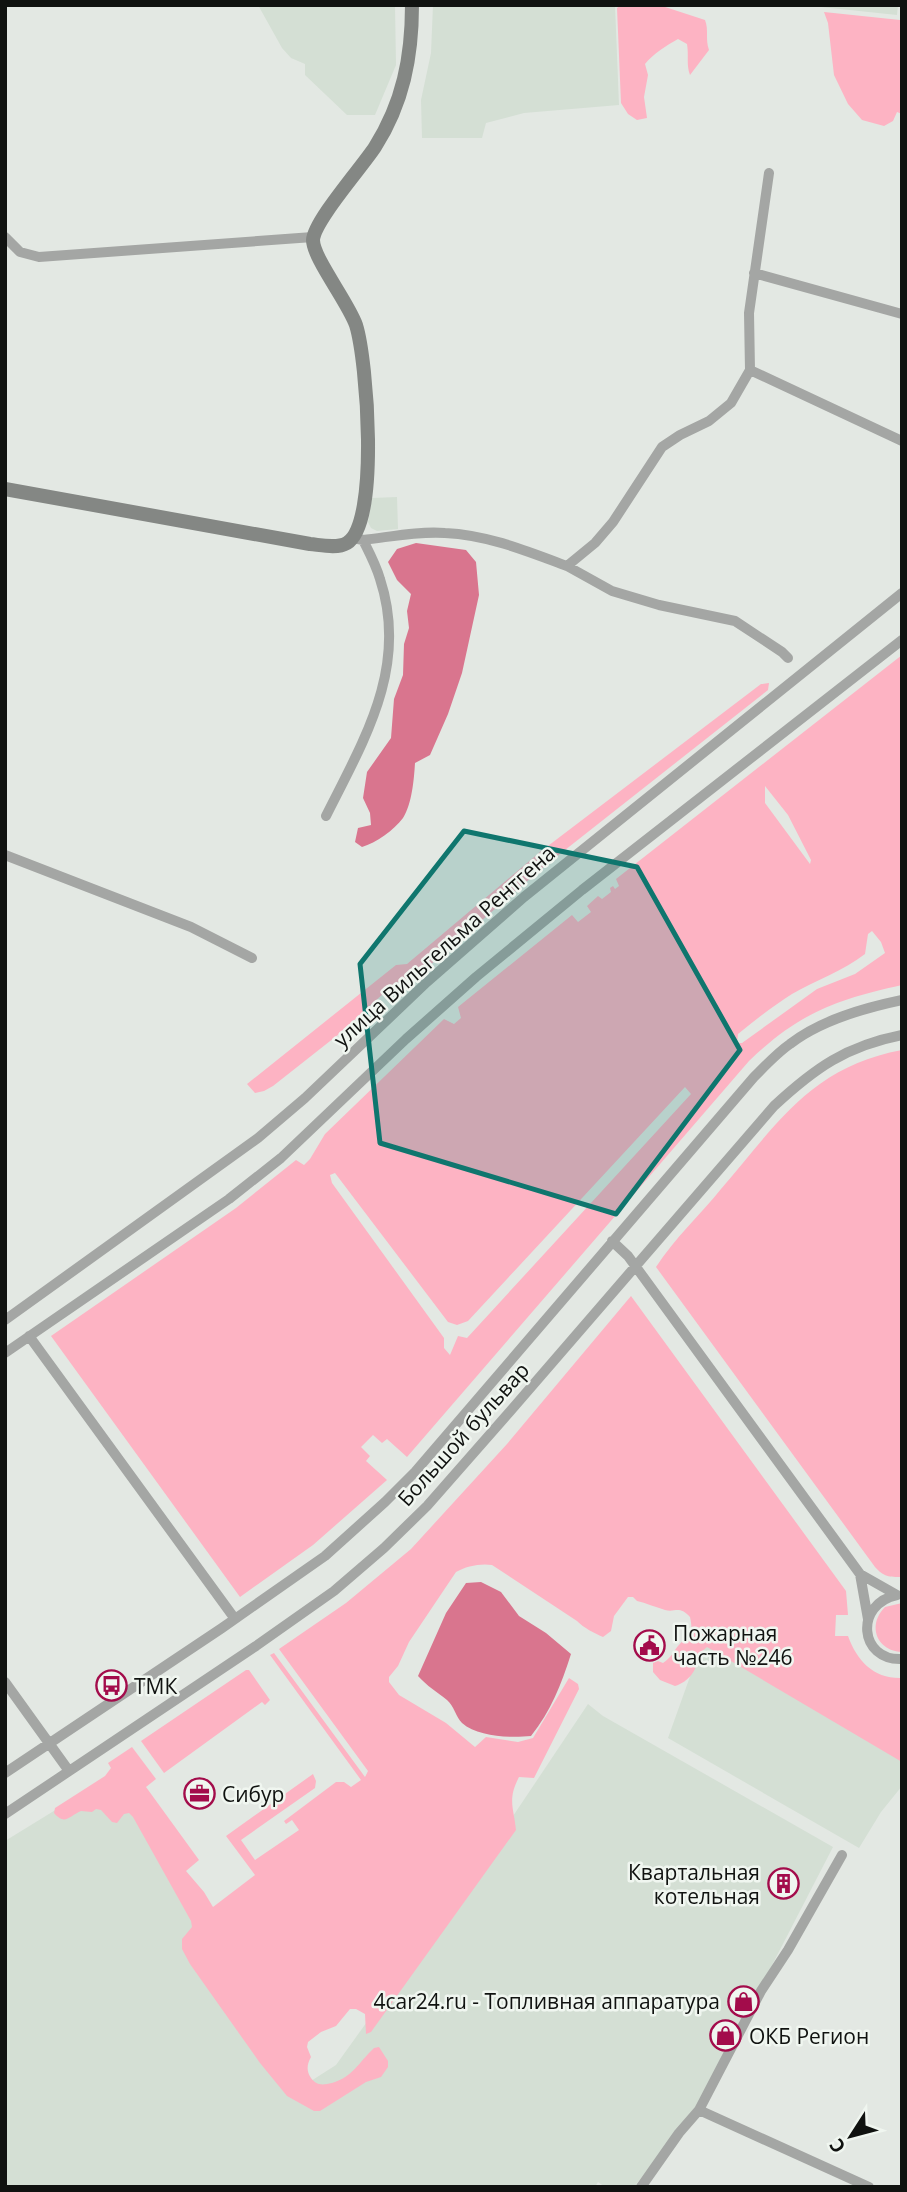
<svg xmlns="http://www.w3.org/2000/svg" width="907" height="2192" font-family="'Open Sans',sans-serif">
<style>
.built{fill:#d4dfd4}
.green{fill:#fdb3c3;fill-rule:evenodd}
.water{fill:#d9758e}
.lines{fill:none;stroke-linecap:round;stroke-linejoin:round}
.street{stroke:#a4a6a4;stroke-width:10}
.secondary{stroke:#848784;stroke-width:14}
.marked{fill:#0f766e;fill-opacity:0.2;stroke:#0f766e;stroke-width:5;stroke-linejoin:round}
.labels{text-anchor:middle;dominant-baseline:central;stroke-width:5;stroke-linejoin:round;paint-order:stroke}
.street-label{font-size:21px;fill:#101210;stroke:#f0f6f0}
.poi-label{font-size:21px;fill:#101210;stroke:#f0f6f0;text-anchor:start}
</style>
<rect width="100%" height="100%" fill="#e3e8e3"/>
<path class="built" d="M258 5H395L396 65 375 115H347L305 75V64L291 58 282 48Z
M433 5H615L619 105 524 113 486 123 482 138H422L421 100 431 53Z
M802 5H898L897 15Z
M397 497 398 529 377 531 371 528 368 522 372 498Z
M708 1642 902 1758V1786L881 1812 859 1848 668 1738 692 1671Z
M588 1704 603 1716 833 1847 704 2097 634 2187H605L598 2182 595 2187H5V1841L114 1774 289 2095 336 2065 491 1849Z"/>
<path class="green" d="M621 5H659L705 20C709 30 705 39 709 50L690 75C686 64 689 56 687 44L678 39C667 45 653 54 645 64L648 75 644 97 647 118 637 120 628 114 621 103 617 8Z
M902 7V114L897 112 893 121 884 126 862 120 848 104 834 75 828 23 824 12 900 20Z
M902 655V985C835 1000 799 1013 749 1061L407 1457 387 1439 382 1443 373 1435 361 1447 370 1456 366 1461 387 1480 313 1545 240 1597 51 1336 236 1208 296 1160 304 1165 310 1159 325 1134 444 1019 454 1024 461 1018 458 1007 572 915 578 922 591 912 587 906 598 896 602 899 611 892 610 888 613 886 615 889 619 886 616 879ZM765 786 788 815 811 860 810 864 765 803ZM872 931 881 942 885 953 855 974 817 989 742 1043H737L738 1034C755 1020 773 1006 792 994 816 980 843 971 865 954L868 934ZM685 1087 691 1094 467 1338 458 1336 450 1355 444 1348V1338L332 1183 330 1175 335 1173 448 1322 457 1325 468 1321Z
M769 683 768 690 546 865 414 979 395 983 339 1034 273 1086 264 1091 255 1093 247 1084 396 965 407 964 540 852 761 684Z
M902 1050V1577C889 1577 884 1577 875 1567L656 1267C674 1239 700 1215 721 1189 777 1124 811 1067 902 1050Z
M631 1296 846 1591 848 1615H836L835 1636H848C857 1661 874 1679 902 1678V1762L707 1647 699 1654C698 1669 689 1682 675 1686L660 1680 653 1672V1663L658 1661 663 1663C671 1658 673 1652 678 1646 689 1634 694 1635 690 1617 679 1605 675 1613 665 1610 655 1607 646 1603 637 1601L633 1597H628L614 1616 611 1631 603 1637C594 1633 584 1628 577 1621L492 1565C481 1563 466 1566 456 1572L409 1642 398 1666 389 1677V1682L399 1695 446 1723 475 1747 486 1737 518 1742 533 1738 569 1678 578 1684 579 1689 534 1778 519 1777C507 1800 514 1808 516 1830L371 2032 366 2034 365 2014 356 2009H350L336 2026 321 2032 308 2042 307 2047 311 2057C307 2064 306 2071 311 2078 317 2086 323 2085 332 2083 353 2077 359 2062 374 2048L379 2047 388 2061V2067L381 2077 366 2082 320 2111H314L287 2096 260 2063 190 1964 182 1949V1939L192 1927 191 1921 133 1817 129 1813 124 1814 117 1823 112 1822 101 1810 96 1809 92 1812 81 1811C69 1816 65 1826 54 1813L55 1808 105 1776 111 1768 108 1763 132 1747 156 1779 146 1787 199 1860 186 1871 204 1892 213 1907 255 1875 226 1836 313 1774 316 1781 315 1788 241 1840 255 1860 299 1830 292 1820 286 1824 284 1821 336 1782H344L351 1787 361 1780 270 1655 274 1653 365 1777 368 1771 279 1649 346 1603 411 1549 507 1444Z
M902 1603V1652C876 1651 867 1625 885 1607Z
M246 1670H249L270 1700 265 1705 262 1702 164 1773 141 1741Z"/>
<path class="water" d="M416 543 466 550 476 562 479 595 462 673 448 714 430 755 415 763C414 779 412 804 403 818 394 830 376 843 362 847L355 842 358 828 371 825 370 813 363 798 367 772 391 738 394 699 403 675 404 644 409 628 407 611 411 594 397 580 388 562 397 549Z
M481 1582 501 1592 519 1616 546 1633 571 1654C561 1685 551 1711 531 1736 510 1738 478 1737 462 1723 456 1717 454 1706 447 1700 437 1692 427 1686 418 1676L446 1613 466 1583Z"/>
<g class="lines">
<path class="street" d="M5 237 20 252 39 257 313 237
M754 273 902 314
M750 370 902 441
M353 538 363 540C390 537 418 531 445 533 488 535 527 551 567 566L595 543 613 522 662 447 680 435 709 421 731 403 750 370 749 313 769 173
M567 566 612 591 659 605 735 621 782 652 788 658
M326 816C364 740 409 667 380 579 376 565 369 552 363 540
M5 855 191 927 252 958
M612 1241 628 1256 860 1574 897 1595
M5 1320 258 1138 305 1098 427 982 524 897 902 593
M29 1336 235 1619
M5 1353 229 1199 281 1158 406 1039 476 977 582 890 902 640
M860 1574 868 1619
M897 1595C854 1604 859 1661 902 1659
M5 1682 69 1771
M5 1773 222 1628 325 1556 385 1502 415 1472 754 1077C765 1066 777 1053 790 1044 821 1020 864 1008 902 1000
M5 1814 256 1646 334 1591 384 1548 427 1506 513 1408 774 1106C815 1068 846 1046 902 1035
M699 2110 869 2187
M641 2187 679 2133 699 2110 761 1991 788 1950 842 1855"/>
<path class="secondary" d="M5 489 310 544C321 545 337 549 347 543 380 523 367 360 356 325 348 302 313 258 313 240 314 221 362 167 375 147 403 103 412 57 412 5"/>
</g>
<path class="marked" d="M464 831 637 867 740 1050 616 1214 380 1143 360 964Z"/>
<defs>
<symbol id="civic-ring" viewBox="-11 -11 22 22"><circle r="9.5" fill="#f0f6f0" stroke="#a30c4b" stroke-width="1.5"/><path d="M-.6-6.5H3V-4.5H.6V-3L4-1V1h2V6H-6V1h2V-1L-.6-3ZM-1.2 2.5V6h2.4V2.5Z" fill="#a30c4b"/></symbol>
<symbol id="bus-ring" viewBox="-11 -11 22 22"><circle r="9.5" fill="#f0f6f0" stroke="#a30c4b" stroke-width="1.5"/><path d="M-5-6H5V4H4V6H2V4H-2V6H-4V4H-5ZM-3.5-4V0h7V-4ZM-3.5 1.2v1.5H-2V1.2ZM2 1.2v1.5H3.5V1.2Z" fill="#a30c4b"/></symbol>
<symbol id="office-ring" viewBox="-11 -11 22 22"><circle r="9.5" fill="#f0f6f0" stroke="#a30c4b" stroke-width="1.5"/><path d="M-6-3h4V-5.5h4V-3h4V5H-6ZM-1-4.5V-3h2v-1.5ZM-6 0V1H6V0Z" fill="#a30c4b"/></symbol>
<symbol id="building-ring" viewBox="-11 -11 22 22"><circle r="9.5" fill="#f0f6f0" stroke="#a30c4b" stroke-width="1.5"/><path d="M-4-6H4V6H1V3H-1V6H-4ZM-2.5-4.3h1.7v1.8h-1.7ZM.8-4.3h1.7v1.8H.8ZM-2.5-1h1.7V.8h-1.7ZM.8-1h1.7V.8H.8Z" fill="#a30c4b"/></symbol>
<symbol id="shop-ring" viewBox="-11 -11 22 22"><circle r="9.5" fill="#f0f6f0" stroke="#a30c4b" stroke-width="1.5"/><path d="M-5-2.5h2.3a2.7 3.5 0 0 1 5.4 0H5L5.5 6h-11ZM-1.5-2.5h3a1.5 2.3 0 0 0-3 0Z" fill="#a30c4b"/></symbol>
</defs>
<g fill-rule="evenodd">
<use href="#civic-ring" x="632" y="1628" width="35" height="35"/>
<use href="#bus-ring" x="94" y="1668" width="35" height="35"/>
<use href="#office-ring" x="182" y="1776" width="35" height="35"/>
<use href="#building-ring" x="766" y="1866" width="35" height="35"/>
<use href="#shop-ring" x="726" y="1984" width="35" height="35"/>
<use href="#shop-ring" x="708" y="2018" width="35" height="35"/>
</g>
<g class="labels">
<g class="street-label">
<text transform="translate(444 946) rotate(-42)">улица Вильгельма Рентгена</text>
<text transform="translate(463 1434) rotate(-48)">Большой бульвар</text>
</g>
<g class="poi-label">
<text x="673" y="1633">Пожарная<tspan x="673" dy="24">часть №246</tspan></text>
<text x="134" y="1686">ТМК</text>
<text x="222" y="1794">Сибур</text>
<text x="760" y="1872" text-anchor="end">Квартальная<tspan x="760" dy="24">котельная</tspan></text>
<text x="720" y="2001" text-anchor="end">4car24.ru - Топливная аппаратура</text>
<text x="749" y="2036">ОКБ Регион</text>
</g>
</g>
<rect width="907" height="2192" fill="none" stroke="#101210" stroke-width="14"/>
<g transform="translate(851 2136) rotate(234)" stroke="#f0f6f0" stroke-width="5" paint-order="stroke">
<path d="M0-5L12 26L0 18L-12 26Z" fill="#101210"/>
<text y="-10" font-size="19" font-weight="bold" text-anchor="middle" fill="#101210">С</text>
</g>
</svg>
